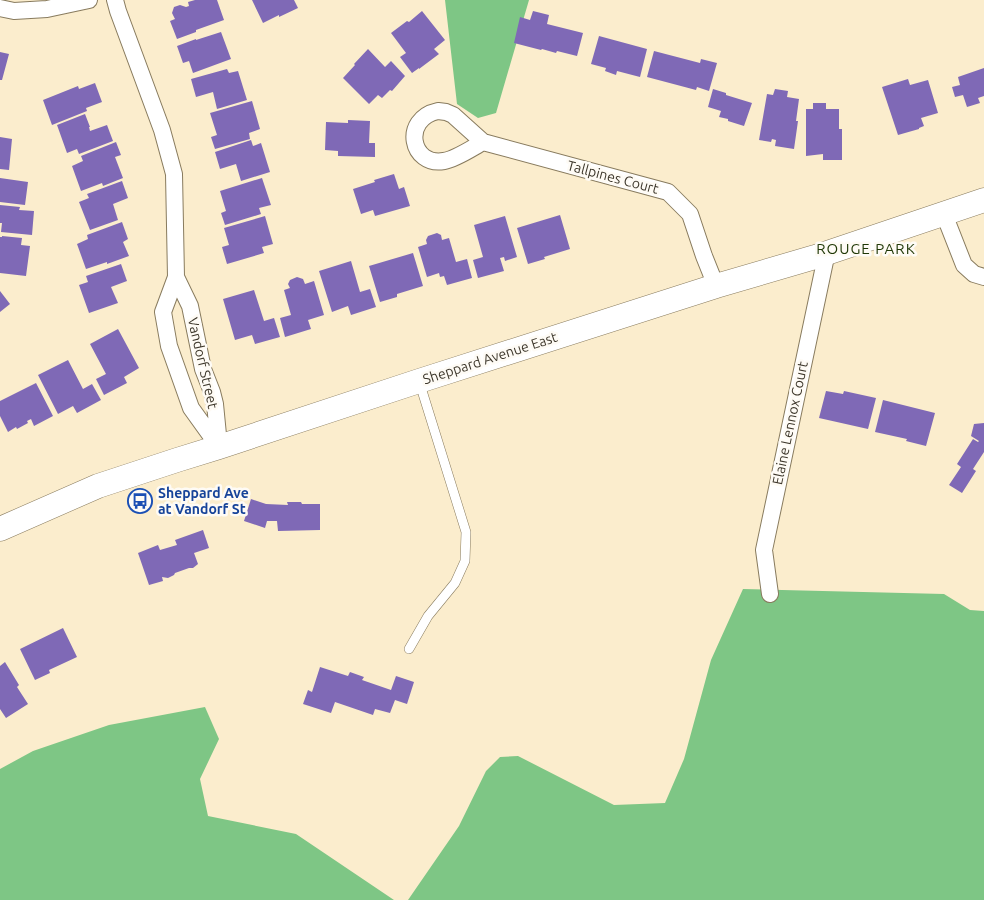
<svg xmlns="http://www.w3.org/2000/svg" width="984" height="900" font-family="Ubuntu,sans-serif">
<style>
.forest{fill:#7ec685}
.building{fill:#7f69b6}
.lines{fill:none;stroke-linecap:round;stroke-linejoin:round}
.service-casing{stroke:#887b5e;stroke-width:10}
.minor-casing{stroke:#887b5e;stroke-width:18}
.secondary-casing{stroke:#887b5e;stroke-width:25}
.service{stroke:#fff;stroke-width:9}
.minor{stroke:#fff;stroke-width:16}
.secondary{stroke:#fff;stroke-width:24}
.labels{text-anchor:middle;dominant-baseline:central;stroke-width:5;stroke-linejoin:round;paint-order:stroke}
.street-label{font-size:14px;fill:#3d372b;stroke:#fefbf5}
.transit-label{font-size:14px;font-weight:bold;fill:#164399;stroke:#fefbf5;text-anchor:start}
.neighbourhood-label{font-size:15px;letter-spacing:1px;fill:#1e3705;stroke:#fefbf5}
</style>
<rect width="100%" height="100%" fill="#fbedcd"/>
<path class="forest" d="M445 0H529L496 113 478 118 457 104Z
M743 589 944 594 970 610 984 611V900H408L459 826 486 771 500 757 518 756 614 805 665 803 684 759 711 660Z
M205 707 219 739 200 779 208 816 296 834 394 900H0V769L33 751 109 725Z"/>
<path class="building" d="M195 0H217L224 20 196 30V32L177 39 170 21 175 19 172 13 174 7 180 5 186 7 189 6 188 2Z
M252 0H294L298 8 279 17V15L263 23Z
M422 11 445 40 434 49 439 54 419 69V68L412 73 400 57 406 53 391 33 407 21 409 22Z
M533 11 549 15 547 24 583 33 577 56 557 51 556 53 542 49 541 50 514 43 520 17 530 20Z
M221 32 231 59 193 73 189 61 183 63 177 46 196 39V40Z
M599 36 647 49 640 77 617 71 616 75 605 71 606 68 591 64Z
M368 49 385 67 391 61 405 76 392 91 390 90 382 98 378 95 369 104 343 78 355 65 354 64Z
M654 51 700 63 701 59 717 63 709 91 697 87 696 90 647 77Z
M0 52 9 54 2 80H0Z
M984 68V96L978 98 980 103 967 107 963 95 955 97 952 87 960 85 958 77Z
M227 69 229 73 238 71 247 100 217 109 213 92 196 97 191 79Z
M908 79 910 85 928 80 938 113 921 118 924 126 919 128V129L898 135 882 87Z
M95 83 102 102 86 108 87 111 52 125 43 100 78 86 79 89Z
M713 89 726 93V95L752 103 744 126 728 121V119L719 117 721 111 708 107Z
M775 89 788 91 787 97 799 99 796 121H798L794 149 775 146 776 140 772 139 771 142 759 140 767 94 773 95Z
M252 101 260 129 249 133 250 139 215 149 211 137 217 135 210 113Z
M813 103H826V109H839V129H842V160H823V154L806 156V109H813Z
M85 114 90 127H89L90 131 107 125 113 141 79 154 77 149 67 153 57 125Z
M348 120 370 121 369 143H375V157L338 156V151L325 150 326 122 348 123Z
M0 137 12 139 9 170 0 169Z
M251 140 253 146 261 143 270 172 241 181 236 164 220 169 215 152Z
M116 142 121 155 115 157 123 178 103 186 102 183 81 191 72 166 83 161 81 156Z
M394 174 399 189 404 187 410 206 375 216 373 210 361 214 353 189 375 182 374 180Z
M0 178 28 182 25 205 0 202Z
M262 178 271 205 259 208 261 214 225 225 221 213 226 211 220 191Z
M122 181 128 198 113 204 118 220 90 230 79 202 89 198 87 194Z
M0 205 20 207 19 210 34 211 32 235 1 232 2 223H0Z
M560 215 570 249 544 257 545 259 528 264 517 228Z
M265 216 273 244 262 247 264 253 227 264 222 247 229 245 224 228Z
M505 216 517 257 505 261 504 257 500 258 504 271 478 278 473 260 483 257 474 225Z
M122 222 128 239 123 242 129 256 107 264V262L86 269 77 244 88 239 87 235Z
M437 233 441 235 442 240 449 238 456 262 467 259 472 278 447 285 444 276 440 277 439 273 427 277 418 247 427 244 426 240 428 236Z
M2 236 22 238 21 245 30 246 26 276 0 273V237H2Z
M413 253 423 286 397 294V297L380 302 369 266Z
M351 261 360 292 370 289 376 307 351 315 348 306 332 312 319 271Z
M121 264 127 281 111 287 118 303 89 313 79 285 88 282 86 276Z
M297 277 303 279 305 284 314 281 324 315 308 320 311 329 285 337 280 318 291 315 284 290 290 288 288 284 290 280Z
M254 290 264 321 274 318 280 337 255 344 252 335 235 340 223 299Z
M0 291 10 304 0 312Z
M118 329 139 368 124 377 127 383 104 395 96 379 106 374 90 344Z
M68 360 83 389 92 384 101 400 77 413 73 406 58 414 38 375Z
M36 383 53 416 34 426 31 419 27 421 28 423 17 429 16 427 8 432 0 416V401Z
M826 391 843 394 844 391 876 398 868 429 819 418Z
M883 400 935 413 926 446 906 441 907 439 875 432Z
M984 423V452L973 469 976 471 962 493 949 485 961 467 957 464 973 439 978 442 979 441 971 436 974 424Z
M251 499 266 504 288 505 287 502H301L302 504H320V530L278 531 277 521H267L265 528 244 521Z
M203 530 209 548 194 553 198 564 193 568H189L175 573 174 575 168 578 162 577 163 581 149 585 138 553 158 545 160 550 177 545 175 540Z
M63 628 77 657 49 670 50 673 35 680 20 649Z
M5 662 19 685 17 687 28 704 6 718 0 709V666Z
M320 667 348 676 350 672 364 677 362 680 391 690 396 676 414 682 407 704 395 700 390 713 375 709 373 715 335 702 331 713 303 704 308 690 312 692Z"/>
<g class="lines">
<defs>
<path id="service" d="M409 649 428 616 455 583 465 561 466 532 419 381"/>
<path id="minor" d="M115 0 118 11 162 130 174 174 176 277 163 312 169 346 191 408 219 447
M0 8 14 11 47 9 89 0
M438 111 446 112 453 115 483 142C472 148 456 159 444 161 411 167 401 119 438 111Z
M483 142 668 192 690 214 704 256 716 286
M944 214 964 265 974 274 984 277
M176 277 190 306 203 369 212 392 215 404 219 445
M770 594 764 550 827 252"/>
<path id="secondary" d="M0 529 98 486 177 460 219 447 419 381 716 286 815 257 984 200"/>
</defs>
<use href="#service" class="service-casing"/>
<use href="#minor" class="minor-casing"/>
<use href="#secondary" class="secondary-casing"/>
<use href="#service" class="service"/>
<use href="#minor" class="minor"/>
<use href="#secondary" class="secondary"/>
</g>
<defs>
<symbol id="bus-ring" viewBox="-11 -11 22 22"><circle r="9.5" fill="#fefbf5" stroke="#1a4fb4" stroke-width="1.5"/><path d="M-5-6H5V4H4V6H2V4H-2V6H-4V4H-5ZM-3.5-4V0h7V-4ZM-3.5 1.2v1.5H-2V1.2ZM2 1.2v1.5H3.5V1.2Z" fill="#1a4fb4"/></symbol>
</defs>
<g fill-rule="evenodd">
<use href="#bus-ring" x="126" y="487" width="28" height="28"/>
</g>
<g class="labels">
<g class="street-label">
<text transform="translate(613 177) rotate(15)">Tallpines Court</text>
<text transform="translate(490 358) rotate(-18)">Sheppard Avenue East</text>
<text transform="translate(203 363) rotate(77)">Vandorf Street</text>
<text transform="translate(790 423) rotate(-78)">Elaine Lennox Court</text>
</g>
<g class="transit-label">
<text x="158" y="493">Sheppard Ave<tspan x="158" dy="16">at Vandorf St</tspan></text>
</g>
<g class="neighbourhood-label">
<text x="866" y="248">ROUGE PARK</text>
</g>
</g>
</svg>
